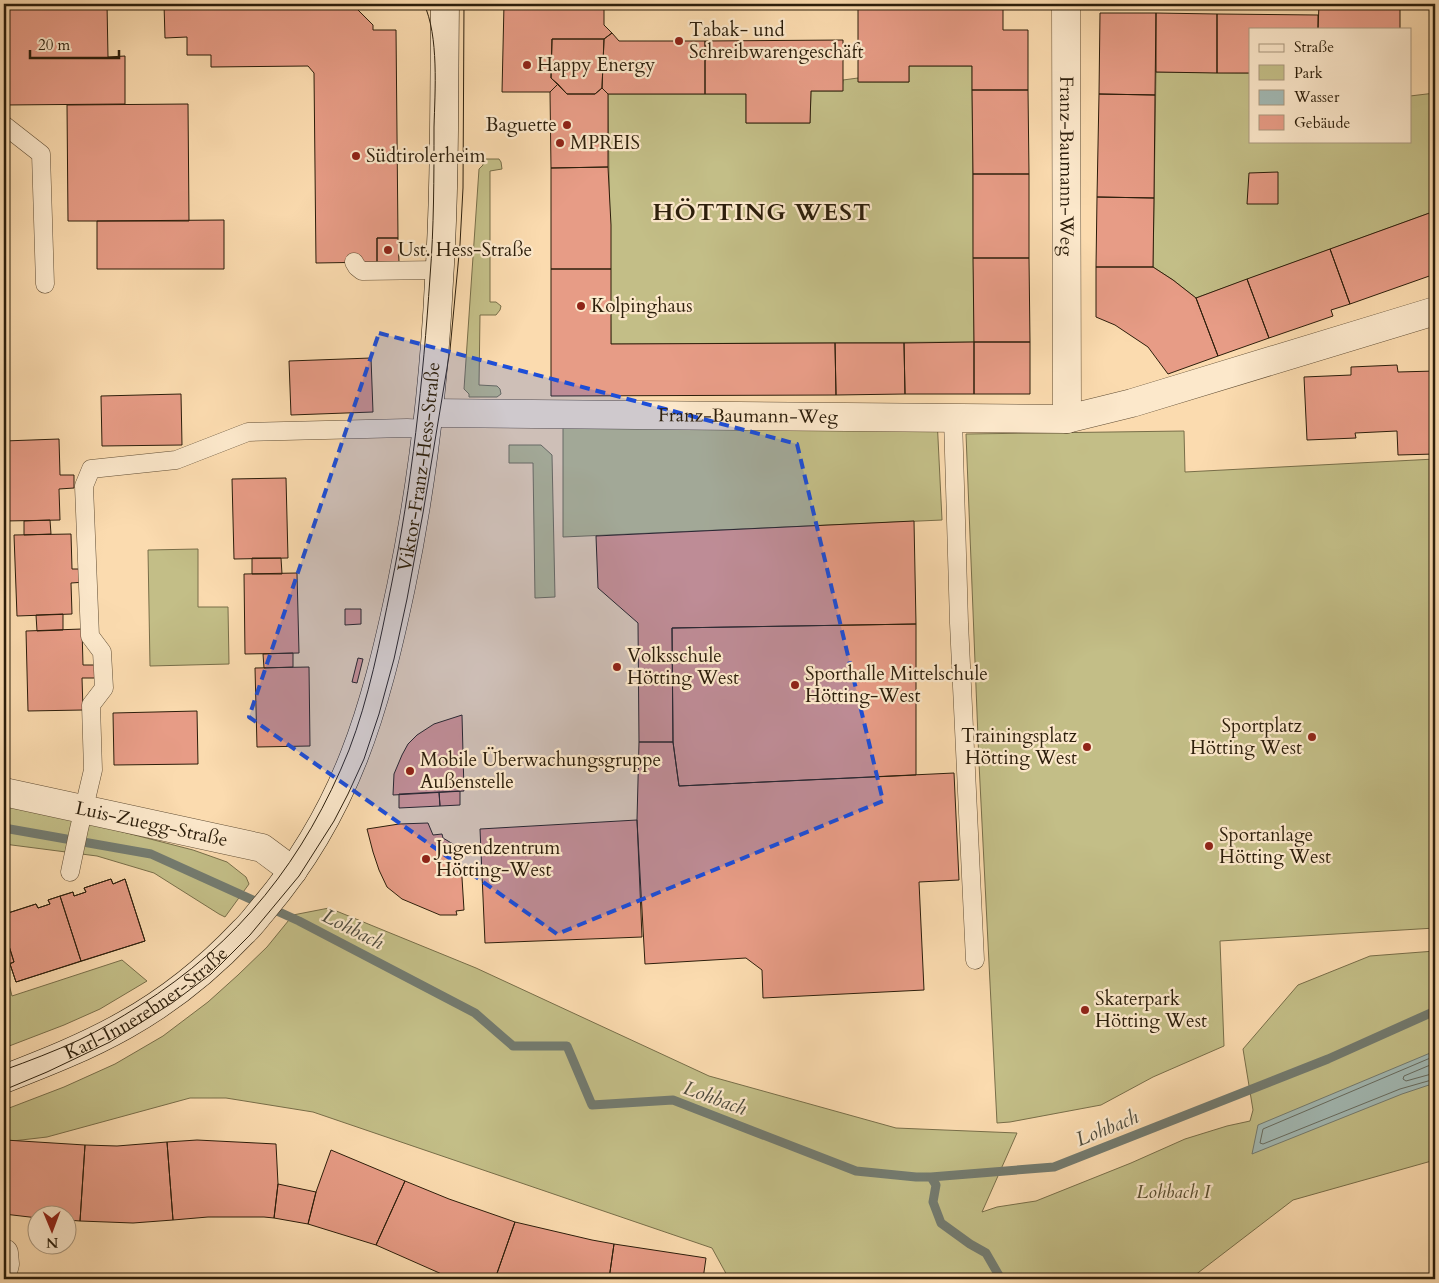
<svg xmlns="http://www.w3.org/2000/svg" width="1439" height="1283" font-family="Cardo,serif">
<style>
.green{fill:#c3be87;stroke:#786e49}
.water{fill:#a2b9b4;stroke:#737b70}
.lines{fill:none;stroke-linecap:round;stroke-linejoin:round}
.shore{stroke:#676c60;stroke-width:1}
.stream{stroke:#737b70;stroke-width:9}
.building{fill:#e79c86;stroke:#2c1e0b}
.lane-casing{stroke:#604d34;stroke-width:19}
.street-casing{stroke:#604d34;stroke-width:29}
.secondary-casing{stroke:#2c1e0b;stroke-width:29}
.lane{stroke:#fce8cb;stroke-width:18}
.street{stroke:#fce8cb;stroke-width:28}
.secondary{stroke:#fce8cb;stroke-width:28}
.tram{stroke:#2c1e0b;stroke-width:1}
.marked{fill:#1d4ed8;fill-opacity:0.2;stroke:#1d4ed8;stroke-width:4;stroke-dasharray:10 6;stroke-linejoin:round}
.poi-dot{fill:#8f2418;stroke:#fce8cb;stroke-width:2}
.labels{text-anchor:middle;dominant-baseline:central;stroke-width:4.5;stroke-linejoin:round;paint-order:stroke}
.poi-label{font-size:19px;fill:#2c1e0b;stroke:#fce8cb;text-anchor:start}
.street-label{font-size:19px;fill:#2c1e0b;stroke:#fce8cb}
.park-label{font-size:19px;font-style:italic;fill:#594e30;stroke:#fce8cb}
.water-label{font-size:20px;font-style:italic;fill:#4f4c3e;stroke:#fce8cb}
.district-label{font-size:24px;font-weight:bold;letter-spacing:1px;fill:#2c1e0b;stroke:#fce8cb}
</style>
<rect width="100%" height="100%" fill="#fbdbaf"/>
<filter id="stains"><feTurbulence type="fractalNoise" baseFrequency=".004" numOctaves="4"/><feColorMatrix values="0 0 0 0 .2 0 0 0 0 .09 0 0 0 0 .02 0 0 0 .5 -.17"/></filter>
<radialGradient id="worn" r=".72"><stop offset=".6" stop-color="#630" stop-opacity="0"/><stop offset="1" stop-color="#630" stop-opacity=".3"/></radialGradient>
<path class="green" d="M909 66H972L974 342 611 344 608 94H746V123H810L811 91H842L843 80 858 78 859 82H909Z
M1156 72 1250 73V141H1410V96L1435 93V211L1196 298 1173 280 1153 267Z
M483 159H499L501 162 502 169 490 171V302H496L501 306 500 310 496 315H480L479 385 497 386 500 389 501 394 497 397H469V394L464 389 479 169 483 165Z
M937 418 942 520 563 537V426Z
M1184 431 1185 472 1435 459V928L1220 941 1224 1046 1153 1077 1101 1105 1010 1122 997 1123 979 763 966 434Z
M509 445H541L552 455 555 597 535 598 533 463H509Z
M198 549V607H228L229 664 150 666 148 550Z
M4 805 53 814 193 850 227 862 246 877 249 884 225 917 219 914 154 873 97 856 4 844Z
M329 908 476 968 709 1076 896 1128 1017 1133 982 1212 997 1207 1036 1201 1131 1163 1185 1139 1227 1126 1250 1121 1253 1110 1243 1049 1298 985 1370 956 1435 951V1160L1293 1200 1190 1279H729L712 1248 313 1112 226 1098H190L47 1137 4 1142V1110L64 1087 115 1064 163 1036 208 1002 238 975 267 947 293 915Z
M122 960 147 981 100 1009 64 1025 4 1048V981L8 980 12 996Z"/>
<path class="water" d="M1435 1051V1083L1402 1094 1252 1154 1258 1125Z"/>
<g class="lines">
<path class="shore" d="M1435 1056 1263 1129 1260 1143 1263 1144 1400 1089 1435 1079
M1435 1063 1404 1076 1403 1079 1406 1081 1435 1073"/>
<path class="stream" d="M4 828 151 854 299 921 475 1013 513 1046H567L592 1105 673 1100 856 1171 916 1177H931L1054 1167 1328 1059 1435 1011
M931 1177 936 1185 933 1202 941 1223 970 1244 986 1253 1001 1279"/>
</g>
<path class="building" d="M4 4H107L108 57 125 56V104L4 105Z
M164 4H352L373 25V30H396L398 238H377V262L316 263 314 73 308 66 211 67V55H187V37L165 38Z
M504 4H604V25L612 33 604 39H552L551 78 558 84 550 92H502Z
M858 4H1003V30H1028V90H972V66H909V82H858Z
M1319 4H1400V29H1318Z
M1100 13H1156L1155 95 1099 94Z
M1156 13 1217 14V73L1156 72Z
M1217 14 1318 15V29H1250V73H1217Z
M612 33 619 41H705V94H608L602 88 604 39Z
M552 39H604L602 88 595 94H567L551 78Z
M843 40V91H811L810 123H746V94H705V41Z
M558 84 567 94H595L602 88 608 94V167L551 168 550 92Z
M972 90H1028L1029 174H973Z
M1099 94 1155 95 1154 198 1097 197Z
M188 104 189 221H68L67 105Z
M608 167 611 225V269H551V168Z
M1278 172V204H1247L1249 173Z
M973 174H1029V258H973Z
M1097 197 1154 198 1153 267H1096Z
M1435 211V274L1350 304 1330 249Z
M224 220V269H97V221Z
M377 238H398L399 262H377Z
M1330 249 1350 304 1331 310 1333 316 1269 338 1247 279Z
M973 258H1029L1030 342H974Z
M1096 267H1153L1173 280 1196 298 1218 356 1168 374 1148 347 1115 325 1096 317Z
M551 269H611V344L835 343 836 395 551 396Z
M1247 279 1269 338 1218 356 1196 298Z
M974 342H1030V394H974Z
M974 342V394H905L904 343Z
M835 343H904L905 394 836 395Z
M371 358 373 412 291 415 289 361Z
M1397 365 1398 372 1435 371V454L1398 455 1397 431 1355 433 1356 438 1307 440 1304 377 1351 375V367Z
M181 394 182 445 102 446 101 396Z
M59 439 60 475H74V488L59 489 60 520 5 521 4 441Z
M286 478 288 558 234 559 232 479Z
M50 520 51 534 24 535V521Z
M914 521 916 624 672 628 673 742H639L638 623 598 588 596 536Z
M71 534 72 569H85L86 582 71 583 72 614 17 616 14 535Z
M252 558H281L282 574H252Z
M297 573 299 653 245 654 244 574Z
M345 609H361V624L345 625Z
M63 614V630L37 631 36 615Z
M916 624V775L679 786 673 742 672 628Z
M82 629 83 665H97V678H82L83 710 28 711 26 631Z
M293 653V667L264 668 263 654Z
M358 658 363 659 357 683 352 682Z
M309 667 310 746 257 747 255 668Z
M197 711 198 764 114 765 113 713Z
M462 715 464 791 393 795 394 774 402 755 408 744 417 735 434 724Z
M639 742H673L679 786 954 773 959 880 919 882 924 990 763 998 762 970 746 958 645 964 637 820Z
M460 791V805L440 806 439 792Z
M439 792 440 806 399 808V794Z
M637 820 642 937 485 943 480 829Z
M428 823 433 835 442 834 443 838 453 844 454 861 461 862 464 910 456 911 457 915H440L402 899 387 887 379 870 373 852 367 829 399 824Z
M111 879 113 884 125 879 145 941 81 961 60 896 73 892 74 896 86 892 84 888Z
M111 879 113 884 125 879 145 941 16 982 10 964 4 965V919L9 917 8 913 36 904 38 908 50 904 48 900 73 892 74 896 86 892 84 888Z
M60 896 81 961 16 982 10 964 14 962 4 930V919L9 917 8 913 36 904 38 908 50 904 48 900Z
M4 930 14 962 4 965Z
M5 1140 85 1145 80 1221 68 1220V1216H38V1218L4 1214V1156Z
M197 1140 276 1144 278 1184 274 1218 264 1217H208L173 1220 167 1142Z
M167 1142 173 1220 133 1223 80 1221 85 1145 117 1146Z
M331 1150 405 1181 376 1245 308 1224 316 1192Z
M405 1181 449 1199 515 1222 495 1279H453L376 1245Z
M278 1184 316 1192 308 1224 274 1218Z
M515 1222 592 1240 614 1244 609 1279H495Z
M614 1244 706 1258 703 1279H609Z"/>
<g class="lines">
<defs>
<path id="lane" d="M4 125 41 154 45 284
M354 262 357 267 362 271 440 270
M953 418 959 623 975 960
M70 872 79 829 93 770 91 705 104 688 102 652 90 636 84 486 91 469 176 460 248 432 407 428 427 429"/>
<g id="street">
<path id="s1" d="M1066 4 1067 419"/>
<path id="s2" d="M429 413 1067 419 1132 403 1435 311"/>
<path id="s3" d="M4 792 262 848 293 871"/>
<path d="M4 1253 5 1264 4 1268"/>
</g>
<g id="secondary">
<path id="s4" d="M4 1079C45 1063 86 1047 125 1025 168 1001 209 968 243 932 251 925 257 916 264 908 347 810 375 710 401 587 422 486 434 384 439 281 445 189 444 96 445 4"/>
</g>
</defs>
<use href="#lane" class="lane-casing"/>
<use href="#street" class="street-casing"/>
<use href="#secondary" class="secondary-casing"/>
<use href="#lane" class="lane"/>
<use href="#street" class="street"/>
<use href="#secondary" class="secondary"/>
<path class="tram" d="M4 1070C29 1061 55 1051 79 1040 100 1030 120 1018 139 1006 239 943 305 859 349 750 369 698 380 641 391 587 412 484 423 381 430 277 434 227 434 177 434 127 435 91 439 36 424 4
M4 1090 47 1072 110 1042 172 1003 211 974 250 935 299 876 334 821 348 794 364 759 379 714 394 659 407 599 423 513 450 350 460 244 463 188 464 4"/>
</g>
<path class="marked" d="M379 333 797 444 883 801 557 934 249 717Z"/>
<g class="poi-dot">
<circle cx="679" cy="41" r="5"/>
<circle cx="527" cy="65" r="5"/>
<circle cx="567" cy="125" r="5"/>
<circle cx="560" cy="143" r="5"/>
<circle cx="356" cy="156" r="5"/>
<circle cx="388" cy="250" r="5"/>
<circle cx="581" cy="306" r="5"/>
<circle cx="617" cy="667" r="5"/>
<circle cx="795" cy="685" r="5"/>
<circle cx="1312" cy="737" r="5"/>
<circle cx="1087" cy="747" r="5"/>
<circle cx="410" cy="771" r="5"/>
<circle cx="1209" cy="846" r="5"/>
<circle cx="426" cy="859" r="5"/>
<circle cx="1085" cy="1010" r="5"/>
</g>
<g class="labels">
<g class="poi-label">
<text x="689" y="30">Tabak- und<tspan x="689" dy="22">Schreibwarengeschäft</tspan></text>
<text x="537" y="65">Happy Energy</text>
<text x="557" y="125" text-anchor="end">Baguette</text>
<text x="570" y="143">MPREIS</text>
<text x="366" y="156">Südtirolerheim</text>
<text x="398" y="250">Ust. Hess-Straße</text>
<text x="591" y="306">Kolpinghaus</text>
<text x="627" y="656">Volksschule<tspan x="627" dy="22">Hötting West</tspan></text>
<text x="805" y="674">Sporthalle Mittelschule<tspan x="805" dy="22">Hötting-West</tspan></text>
<text x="1302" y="726" text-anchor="end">Sportplatz<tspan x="1302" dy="22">Hötting West</tspan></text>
<text x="1077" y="736" text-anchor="end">Trainingsplatz<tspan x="1077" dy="22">Hötting West</tspan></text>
<text x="420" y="760">Mobile Überwachungsgruppe<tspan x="420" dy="22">Außenstelle</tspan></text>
<text x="1219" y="835">Sportanlage<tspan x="1219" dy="22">Hötting West</tspan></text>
<text x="436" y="848">Jugendzentrum<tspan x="436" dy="22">Hötting-West</tspan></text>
<text x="1095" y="999">Skaterpark<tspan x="1095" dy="22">Hötting West</tspan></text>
</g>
<g class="street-label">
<text stroke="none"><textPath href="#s1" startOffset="162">Franz-Baumann-Weg</textPath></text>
<text stroke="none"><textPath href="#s2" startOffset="319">Franz-Baumann-Weg</textPath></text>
<text stroke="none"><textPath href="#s4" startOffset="790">Viktor-Franz-Hess-Straße</textPath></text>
<text stroke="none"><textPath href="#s3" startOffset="151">Luis-Zuegg-Straße</textPath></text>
<text stroke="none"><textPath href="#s4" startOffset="162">Karl-Innerebner-Straße</textPath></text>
</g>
<g class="park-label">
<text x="1173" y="1192">Lohbach I</text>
</g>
<g class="water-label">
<text transform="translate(353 929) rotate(27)">Lohbach</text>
<text transform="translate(715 1098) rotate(20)">Lohbach</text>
<text transform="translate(1107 1128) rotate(-22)">Lohbach</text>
</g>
<g class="district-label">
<text x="762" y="212">HÖTTING WEST</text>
</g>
</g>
<rect width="1439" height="1283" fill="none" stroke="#fbdbaf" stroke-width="20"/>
<rect x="5" y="5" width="1429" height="1273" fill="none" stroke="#2c1e0b" stroke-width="2.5"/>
<rect x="10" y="10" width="1419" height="1263" fill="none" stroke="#2c1e0b"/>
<rect x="1249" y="28" width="162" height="115" fill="#fce8cb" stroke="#a9977e"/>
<rect x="1259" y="44" width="25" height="8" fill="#fce8cb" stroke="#a9977e"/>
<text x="1294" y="52" font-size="15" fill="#2c1e0b">Straße</text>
<rect x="1259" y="65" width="25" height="15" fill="#c3be87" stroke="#a9977e"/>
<text x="1294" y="78" font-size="15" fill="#2c1e0b">Park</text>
<rect x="1259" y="90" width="25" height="15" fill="#a2b9b4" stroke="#a9977e"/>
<text x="1294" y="102" font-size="15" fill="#2c1e0b">Wasser</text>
<rect x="1259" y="115" width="25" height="15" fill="#e79c86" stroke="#a9977e"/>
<text x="1294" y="128" font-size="15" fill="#2c1e0b">Gebäude</text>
<g transform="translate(52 1230) rotate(179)"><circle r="24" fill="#fce8cb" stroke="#a9977e"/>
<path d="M0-4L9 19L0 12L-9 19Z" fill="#8f2418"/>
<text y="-8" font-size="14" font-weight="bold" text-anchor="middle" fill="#2c1e0b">N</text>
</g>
<path d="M30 50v8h89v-8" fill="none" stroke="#2c1e0b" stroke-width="2.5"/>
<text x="38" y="50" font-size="15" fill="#2c1e0b" stroke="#fce8cb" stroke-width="4" paint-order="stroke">20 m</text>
<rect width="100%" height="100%" filter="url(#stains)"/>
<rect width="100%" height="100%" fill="url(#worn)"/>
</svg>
